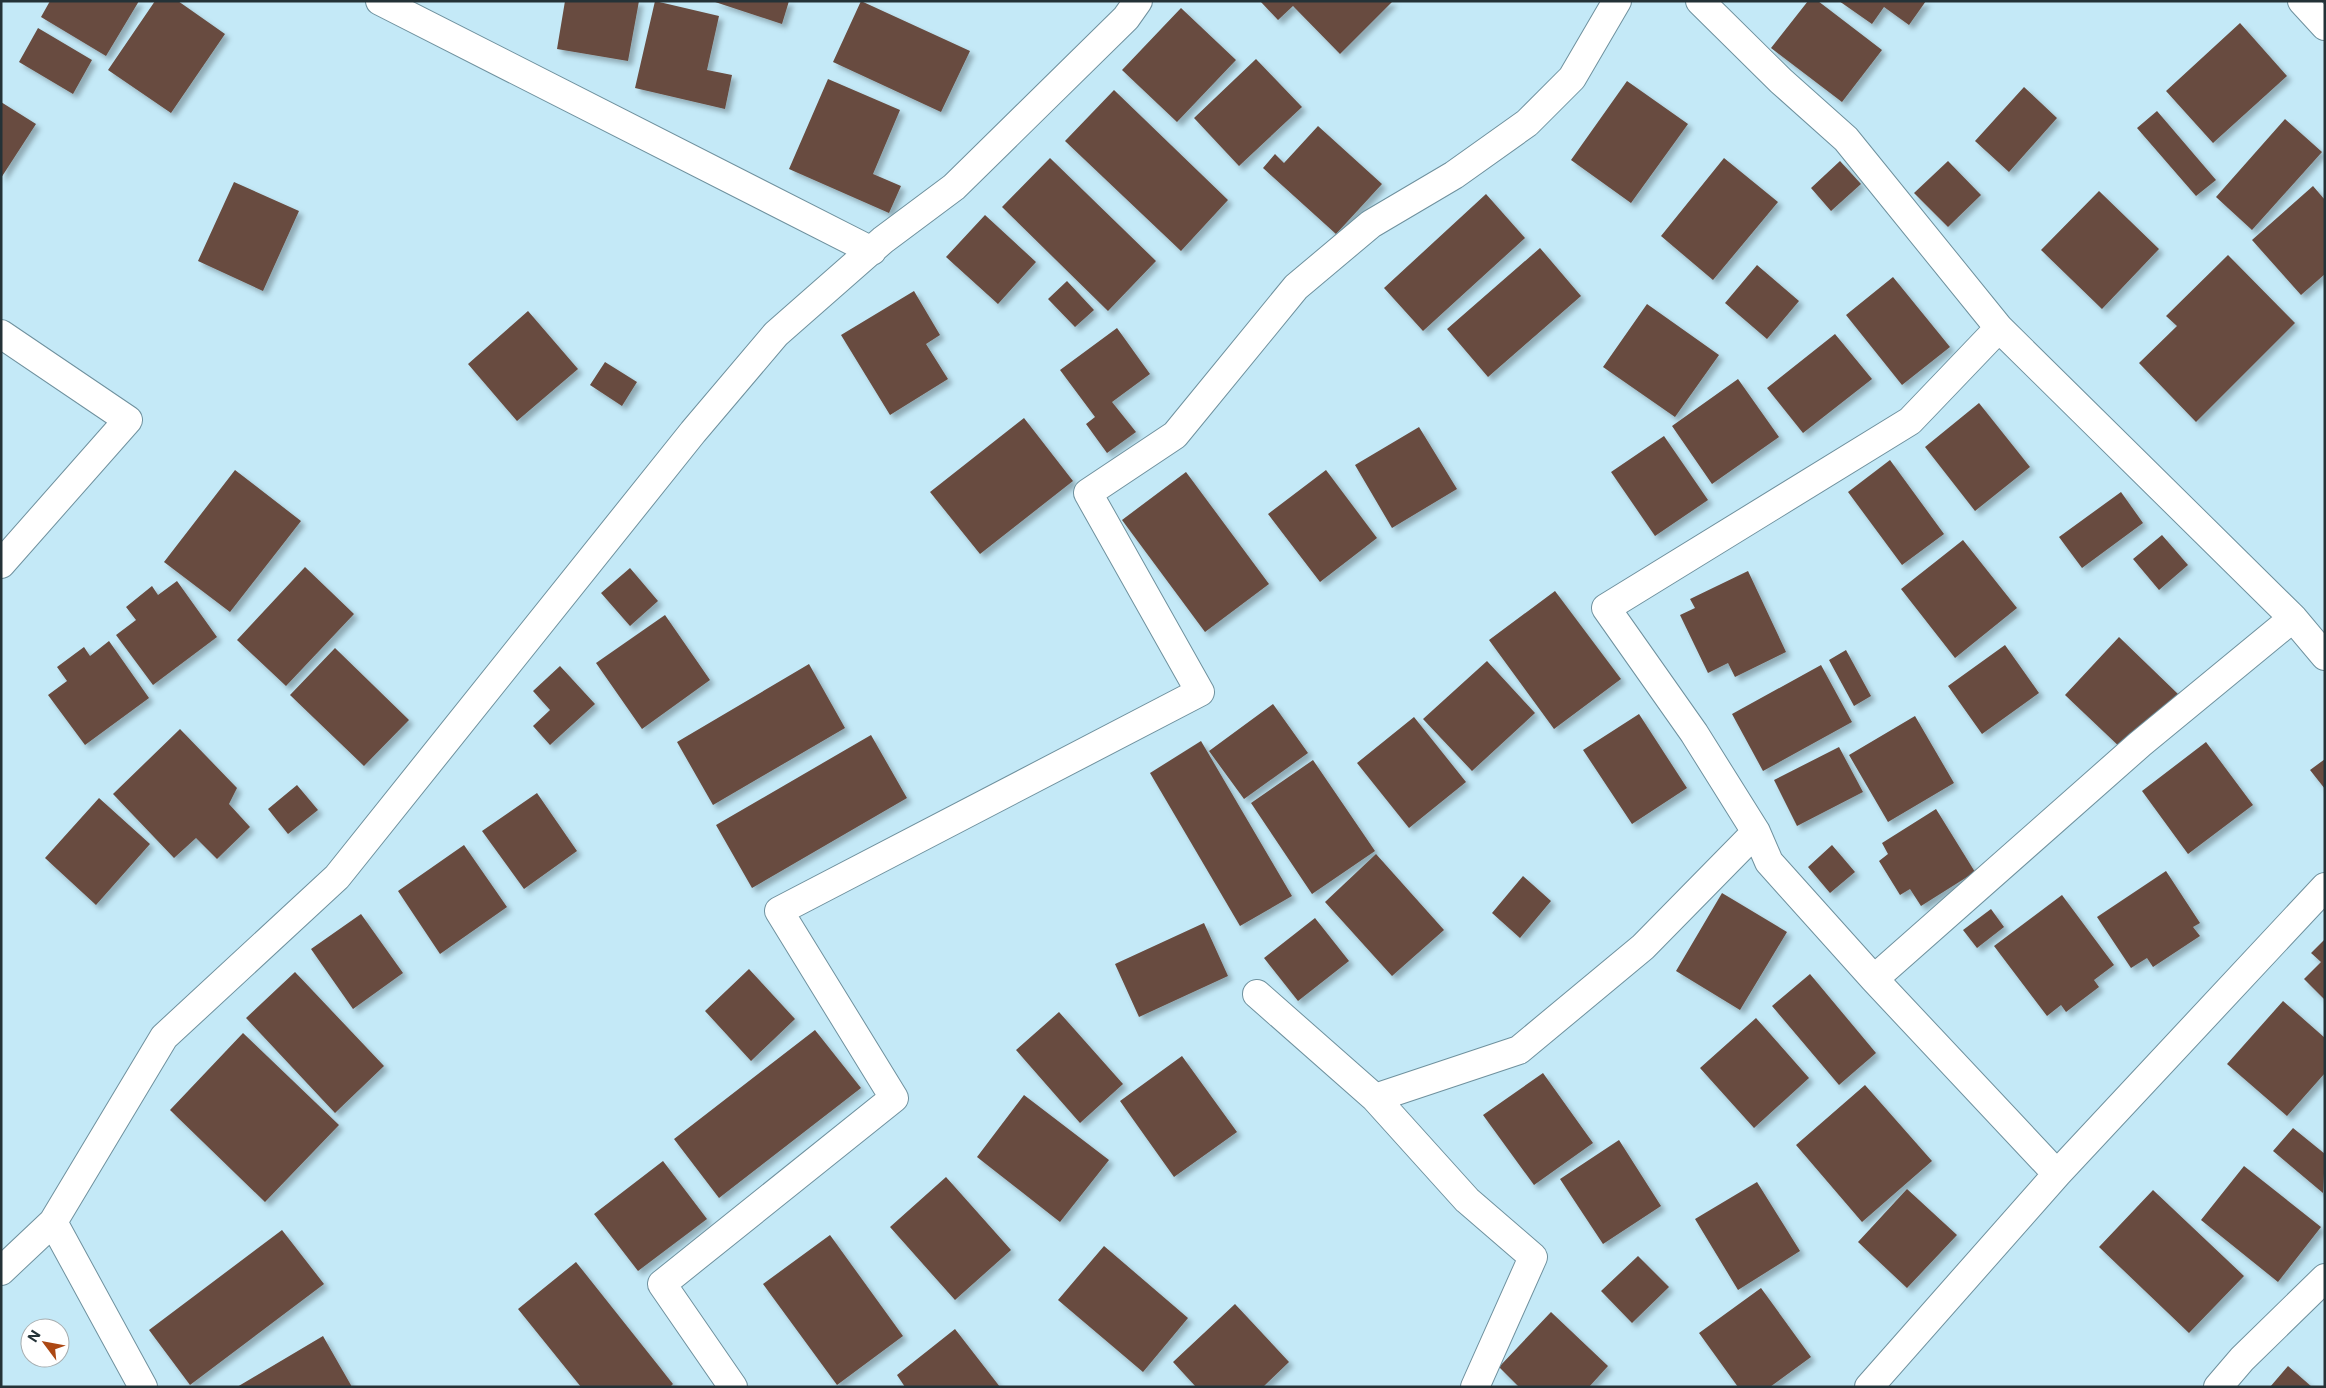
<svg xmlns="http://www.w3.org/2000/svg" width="2326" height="1388" font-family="Inter,sans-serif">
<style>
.building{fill:#684c40;filter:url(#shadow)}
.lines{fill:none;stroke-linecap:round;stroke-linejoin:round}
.minor-casing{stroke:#6f919e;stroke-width:30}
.minor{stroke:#fff;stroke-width:28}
</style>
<defs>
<filter id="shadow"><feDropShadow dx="4.5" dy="4.5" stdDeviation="2.5" flood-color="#0004"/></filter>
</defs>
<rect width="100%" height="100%" fill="#c4e9f7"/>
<path class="building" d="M50 1H139L106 56 41 17Z
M155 1H178L225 34 171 113 108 70Z
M565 1H639L628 61 557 49Z
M655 1 719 16 707 70 732 75 725 109 635 88Z
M712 1H789L782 24Z
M861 1 970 51 941 112 833 62Z
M1260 1H1393L1340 54 1293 6 1278 20Z
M1808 1H1818L1882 50 1842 102 1771 48Z
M1839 1H1926L1909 25 1884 7 1872 24Z
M1181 8 1236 60 1177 122 1122 70Z
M2240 23 2287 76 2213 143 2166 91Z
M38 28 92 60 73 94 19 62Z
M1256 59 1302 107 1239 166 1194 118Z
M828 79 900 110 873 174 901 186 889 213 789 169Z
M1627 81 1688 124 1631 203 1571 160Z
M2024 87 2057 118 2009 172 1975 141Z
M1114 90 1228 200 1181 251 1065 141Z
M1 102 36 124 1 178Z
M2157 111 2216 180 2196 196 2137 128Z
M2285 119 2322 152 2252 230 2216 197Z
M1318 126 1382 184 1336 234 1263 168 1275 154 1284 163Z
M1050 158 1156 261 1108 311 1002 207Z
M1724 158 1778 202 1713 280 1661 236Z
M1840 161 1861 184 1831 211 1811 188Z
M1948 161 1981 195 1948 227 1914 193Z
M234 182 299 211 263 291 198 261Z
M2313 186 2325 200V274L2301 295 2252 240Z
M2099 191 2159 249 2102 309 2041 250Z
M1486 194 1525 238 1423 331 1384 288Z
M985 215 1036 262 998 304 946 257Z
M1540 248 1581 296 1488 377 1447 329Z
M2228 255 2295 323 2196 422 2139 363 2177 326 2166 316Z
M1757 265 1799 301 1767 339 1725 303Z
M1893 277 1950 347 1902 385 1846 315Z
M1067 281 1094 310 1075 327 1048 299Z
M914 291 940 335 926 344 948 379 890 415 841 335Z
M1647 304 1719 355 1675 417 1603 367Z
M528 311 578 369 517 421 468 364Z
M1117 328 1150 374 1112 402 1136 432 1107 453 1086 424 1095 417 1060 370Z
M1835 334 1872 379 1803 433 1767 388Z
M605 362 637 382 622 406 590 385Z
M1738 379 1779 437 1712 484 1672 426Z
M1979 403 2030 467 1975 511 1925 447Z
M1024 418 1073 481 980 554 930 492Z
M1419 427 1457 489 1392 528 1355 465Z
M1664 436 1708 500 1655 536 1611 472Z
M1890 460 1944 534 1902 565 1848 492Z
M235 470 301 521 230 612 164 562Z
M1326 470 1377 538 1320 582 1268 514Z
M1186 472 1269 584 1205 632 1122 520Z
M2121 492 2143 523 2082 568 2059 537Z
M2162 535 2188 565 2159 590 2133 559Z
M1963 540 2017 608 1955 658 1901 589Z
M305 567 354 614 286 686 237 640Z
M630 568 658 601 630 626 601 593Z
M1748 571 1786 652 1735 677 1728 663 1708 673 1680 615 1695 608 1690 599Z
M177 581 217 637 153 685 116 635 136 620 126 607 152 586 158 595Z
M1555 591 1621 679 1554 729 1489 640Z
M665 615 710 680 642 729 596 663Z
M2119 637 2178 694 2124 751 2065 695Z
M109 641 149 698 85 745 48 695 67 681 57 667 84 647 90 656Z
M2005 645 2039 693 1982 734 1948 686Z
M335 648 409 720 364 766 290 695Z
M1846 650 1871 696 1854 706 1829 660Z
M1487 661 1535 713 1472 771 1423 719Z
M809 664 845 728 713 805 677 742Z
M1821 665 1852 722 1763 771 1732 714Z
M560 666 595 704 550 745 533 726 550 710 533 691Z
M1273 704 1308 753 1244 799 1209 751Z
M1639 714 1687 788 1632 824 1583 750Z
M1915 716 1954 783 1888 822 1849 755Z
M1414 717 1466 782 1409 828 1357 763Z
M180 729 237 788 229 804 250 827 217 859 196 838 174 858 113 794Z
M871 735 907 798 752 888 716 825Z
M1201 741 1292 896 1240 926 1150 773Z
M2206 742 2253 805 2188 854 2142 791Z
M1839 747 1863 792 1797 826 1774 780Z
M2325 759V789L2310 770Z
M1313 760 1375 851 1312 894 1251 803Z
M297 785 318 810 288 834 268 809Z
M537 793 577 851 524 889 482 831Z
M99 798 150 844 96 905 45 858Z
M1936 809 1975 872 1921 906 1910 889 1900 895 1879 861 1888 854 1882 843Z
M464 845 507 907 440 954 398 891Z
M1832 845 1855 872 1830 893 1808 867Z
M1376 854 1444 930 1392 976 1325 902Z
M2166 871 2200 923 2193 927 2200 936 2153 967 2147 958 2131 968 2097 917Z
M1523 876 1551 901 1520 938 1492 913Z
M1722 893 1787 932 1740 1010 1676 971Z
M2062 895 2114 965 2094 980 2099 987 2066 1012 2061 1005 2047 1016 1994 946Z
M1991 909 2004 927 1977 948 1963 930Z
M361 914 403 973 353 1009 311 949Z
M1315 918 1349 961 1298 1001 1264 958Z
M1204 923 1228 976 1139 1017 1115 964Z
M2325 939V1000L2304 979 2321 962 2311 953Z
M749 969 795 1019 751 1061 705 1011Z
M295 972 384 1066 335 1113 246 1018Z
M1810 974 1876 1053 1839 1085 1772 1006Z
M2283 1001 2325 1038V1073L2287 1116 2227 1064Z
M1059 1012 1123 1084 1080 1123 1016 1050Z
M1756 1018 1809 1078 1754 1128 1700 1068Z
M815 1030 861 1088 719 1198 674 1139Z
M243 1033 339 1125 265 1202 170 1110Z
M1182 1056 1237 1132 1174 1177 1120 1101Z
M1543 1073 1593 1143 1534 1185 1483 1115Z
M1865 1085 1932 1161 1862 1222 1796 1145Z
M1024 1095 1109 1160 1060 1222 977 1157Z
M2293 1128 2325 1154 2323 1193 2273 1151Z
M1619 1140 1661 1206 1603 1244 1560 1179Z
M663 1161 707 1219 638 1271 594 1214Z
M2244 1166 2321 1227 2278 1282 2201 1220Z
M946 1177 1011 1250 955 1300 890 1227Z
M1757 1182 1800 1251 1738 1290 1695 1219Z
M1907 1189 1957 1235 1907 1288 1858 1242Z
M2153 1190 2244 1276 2189 1333 2099 1247Z
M282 1230 324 1284 190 1385 149 1330Z
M830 1235 903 1336 837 1385 763 1284Z
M1104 1246 1188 1318 1143 1372 1058 1300Z
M1638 1256 1669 1287 1632 1323 1601 1291Z
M576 1262 673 1384 670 1387H581L518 1309Z
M1761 1288 1811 1357 1770 1387H1738L1699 1333Z
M1235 1304 1289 1362 1263 1387H1196L1173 1362Z
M1551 1312 1608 1366 1589 1387H1519L1499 1367Z
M955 1329 1000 1387H905L897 1375Z
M323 1336 352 1387H237Z
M2288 1366 2312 1387H2270Z"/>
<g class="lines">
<defs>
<path id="minor" d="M380 1 872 251
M1700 1 1781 81 1846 139 1999 328 2293 618 2325 656
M2302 1 2325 26
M1999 328 1910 421 1606 608 1694 733 1756 832 1769 862 1874 979 2057 1174
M1 334 128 420 1 564
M1874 979 2140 744 2293 618
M1257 994 1375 1098 1467 1200 1533 1257 1475 1387
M1375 1098 1519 1050 1643 947 1756 832
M53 1222 143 1387
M1 1271 53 1222 164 1037 337 877 693 432 776 334 883 240 954 187 1126 18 1138 1
M733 1387 662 1284 894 1098 779 911 1200 692 1088 493 1175 435 1296 287 1371 224 1454 175 1527 123 1572 78 1617 1
M1869 1387 2057 1174 2325 887
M2218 1387 2242 1359 2325 1278"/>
</defs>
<use href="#minor" class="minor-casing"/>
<use href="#minor" class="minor"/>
</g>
<rect width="2326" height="1388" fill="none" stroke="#243237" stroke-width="5"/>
<g transform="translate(45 1343) rotate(302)"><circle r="24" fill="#ffffff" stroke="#a7adaf"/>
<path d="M0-4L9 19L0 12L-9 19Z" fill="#ac4814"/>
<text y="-8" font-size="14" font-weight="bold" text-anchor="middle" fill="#243237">N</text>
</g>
</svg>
